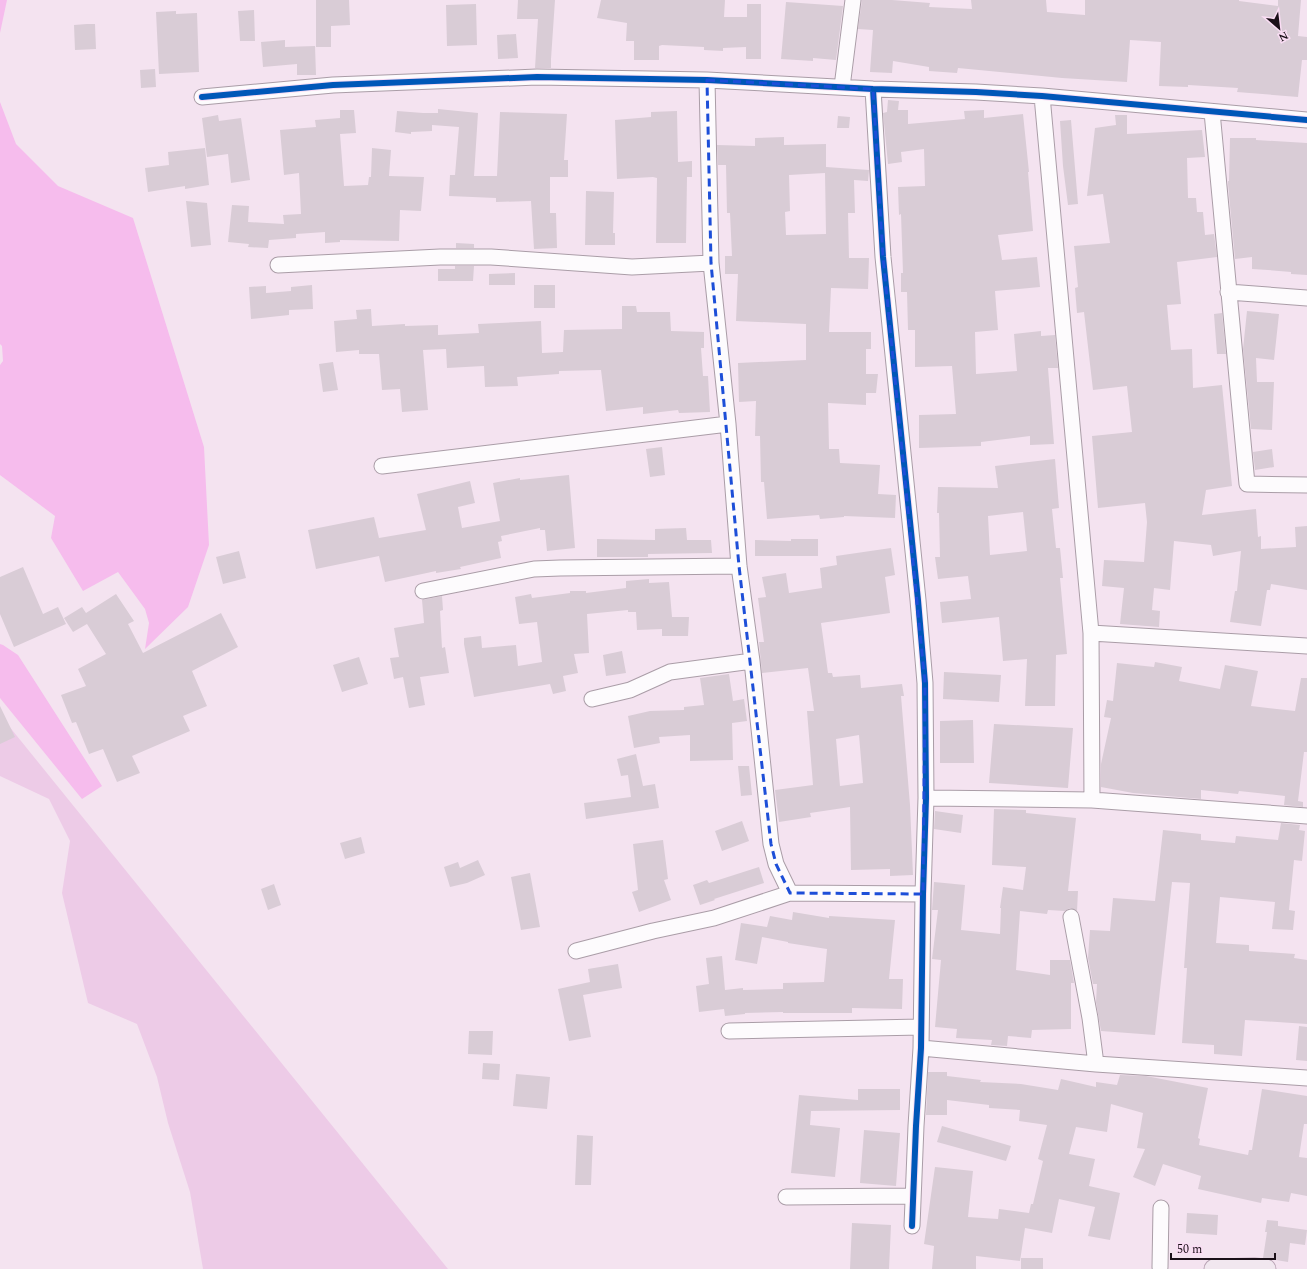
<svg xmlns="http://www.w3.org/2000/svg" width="1307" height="1269" font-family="Spectral,serif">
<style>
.green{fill:#edcbe7}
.water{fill:#f6bced}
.building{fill:#d9ccd6;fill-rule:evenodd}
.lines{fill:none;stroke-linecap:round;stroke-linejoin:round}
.minor-casing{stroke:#aa9da7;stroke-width:17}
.major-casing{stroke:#b8a3b4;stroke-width:21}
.minor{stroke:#fdfbfd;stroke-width:15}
.major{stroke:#f1e7ef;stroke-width:19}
.cycleway-casing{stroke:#faddf4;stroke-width:8}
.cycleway{stroke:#0057b8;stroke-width:6}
.marked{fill:none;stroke:#1d4ed8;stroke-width:3;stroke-dasharray:8 5;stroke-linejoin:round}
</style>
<rect width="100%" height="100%" fill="#f4e3f0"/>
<path class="green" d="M0 715 448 1269H203L190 1192 168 1123 157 1077 137 1024 88 1003 62 893 70 841 49 799 0 776Z"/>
<path class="water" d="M0 0H7L0 33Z
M0 102 16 144 58 186 133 218 204 447 209 545 188 607 145 649 149 623 145 609 118 572 83 591 51 538 55 516 0 475V365L3 361 2 346 0 344Z
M0 644 3 645 18 655 102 786 82 799 0 698Z"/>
<path class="building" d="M316 0H349L350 25 331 26V47H316Z
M518 0H555L551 59V68H535L538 19H517Z
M601 0H725L724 17H747V4H761V59H746V47L723 48V51L704 50V47L662 45 659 46V60H634V41H626L627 23 597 18Z
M862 0H892L930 3 929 7 972 9 971 0H1046L1047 12 1085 15V0H1239V1L1278 6V0H1301L1298 36 1307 37V60H1302L1298 97 1237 92 1238 88 1188 85V87L1159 86 1161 42 1130 40 1127 82 1062 78 958 68 957 73 929 71V67L893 61 892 73 870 72 873 30 858 29Z
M786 2 843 6 836 60 813 58V61L781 59Z
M476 4 477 45 447 46 446 5Z
M254 10 255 41H240L238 11Z
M176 11V14L197 13 199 72 159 74 156 12Z
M87 24H95L96 49 75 50 74 25Z
M516 34 518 58 498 59 497 35Z
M285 40V47L315 46 316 75H297V64L263 67 261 42Z
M155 69 156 87 141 88 140 70Z
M888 100 899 101 898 110H908V124L965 119 964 111 984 110V118L1023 114 1029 172H1028L1033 231 998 235 1002 260 1037 257 1040 287 995 291 998 330 975 332 976 374 1017 371 1014 334 1041 331V336L1055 335 1058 368H1048L1054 444 1030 445V436L981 442V446L919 448V415L956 414 952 366 915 367V330H908L907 292H901V273H903L901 214 899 215 898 187 925 186 924 149 901 152 902 162 888 164 883 113 887 112Z
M438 109 478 113 474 176H497L500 112 567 114 564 160H568V177H550V213H556L557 248 534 249 531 201 496 202V198L449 196 450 175H455L459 127 432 125V131L411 132V134L395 132 397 111 423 113H438Z
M340 110H354L356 133 340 134 344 186 368 185 369 177H371L372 148 391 150 389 176 424 177 421 211 400 210 399 241 340 240V242L325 243V232L296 234V238L269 240 268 248 248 247 249 244 228 242 232 205 249 206 248 222 284 224 283 215 301 214 299 173 284 175 280 130 316 127 315 120 340 118Z
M677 111 678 162 692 161V177H687L686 243H656L657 178 653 177 617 179 615 120 651 117V112Z
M218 115 219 121 241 118 250 180 231 183 228 154 207 157 202 118Z
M1115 115H1127V134L1202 130 1205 157 1187 158 1188 198H1196L1197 212H1203L1205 235 1214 234 1217 257 1177 262 1181 304 1167 305 1171 350 1192 349 1193 388 1222 385 1232 486 1206 490 1202 515 1256 509 1258 537 1261 536V549L1296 547 1295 527 1307 526V590L1271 584 1270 590H1267L1261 626 1230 622 1235 591H1237L1241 551 1213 556 1211 545 1174 541 1170 590 1154 588 1152 610 1160 611 1159 627 1120 624 1124 588 1102 586 1104 560 1144 562 1147 522 1145 503 1098 508 1092 436 1132 432 1127 386 1093 390 1084 312 1077 313 1075 288 1078 287 1074 246 1110 243 1103 194 1087 196 1095 128 1116 125Z
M838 116 850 117 849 128H837Z
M1071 120 1078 204 1068 205 1063 166 1060 121Z
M784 137V145L826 144V167L869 170 868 181 854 180 855 213H848L849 258H869L868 289 831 288 829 332H871V349H866V374H878L876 393H866V405L828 403 829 449H839L840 463 880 465 878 494 896 495 895 518 844 516V517L820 519 819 515 767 519 764 482H761L760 436H755L756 401 739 402 738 363 806 360V324L736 321 738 274H725V256H732L730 213H727L726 165H718L717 145 755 146V138ZM825 173 826 234 786 235 785 212 790 211 789 175Z
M1230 138H1256V140L1307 143V275L1291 274V272L1268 270 1252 269V257L1235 259 1228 184V181H1229Z
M205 148 209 185 185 189V186L148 192 145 168 169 165 168 152Z
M586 191 614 192 613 233H615V245H585Z
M186 201 207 203 211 245 191 247Z
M456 243 474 244V248H456Z
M455 266H474L473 281H438V269H455Z
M515 273V285H489V274Z
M312 285 313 309 289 310V315L251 319 249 287 266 286V293L291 291V287Z
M534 285H555V308H534Z
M622 306H636L637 312H670L671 331 704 332V348H701L703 376H708L710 412 679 413 678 410 643 414V407L606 411 601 370 559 371V374L517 377 518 386 485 387 484 366 447 368 446 349 423 350 428 410 402 412 400 389 382 390 379 354H359V350L336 352 334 321 357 319 356 310 371 309 372 326 405 324V326L438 325V335L479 333 478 324 541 321 542 353 563 352 564 330 622 329Z
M1247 311 1279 314 1274 360 1256 358 1257 382H1274L1272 430 1251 429 1243 349Z
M1222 313 1226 354H1217L1214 314Z
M333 362 338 390 323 392 319 364Z
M662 447 665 475 650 477 646 449Z
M1272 449 1274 467 1255 470 1253 452Z
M1055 459 1059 508 1052 509 1056 548H1060L1063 578H1060L1067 654 1056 655 1055 706H1025L1027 659 1003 661 999 617 942 623 940 602 971 599 968 576 938 579 935 557H940L939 513H937L938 487 998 488 995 466ZM1023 512 1027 551 990 555 988 516Z
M569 475 575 548 547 551 545 530H540V528L501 536 502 541 498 542 501 558 460 567 461 569 436 573V571L385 582 379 556 316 569 308 530 374 517 379 538 426 530 417 494 470 481 475 503 458 507 462 528 500 521 493 483 520 478V480Z
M686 528 687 540H711L712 553 648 554V557H597V539L655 540V529Z
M791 539H818V556H755V540L791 541Z
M891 548 895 575 885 577 890 613 821 623 828 673H832L833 677 860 675 861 688 902 684 904 696H901L910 805 913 875 890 876V869L851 870 850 807 810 813 811 817 779 822 775 790 813 785 807 711H814L808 668 762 673 759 642H764L758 598 766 597 762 577 786 573 789 593 822 588 820 568 837 565 836 556ZM859 735 863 783 840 786 836 739Z
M239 551 246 578 223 584 216 557Z
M23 567 43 614 58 607 66 624 14 647 0 614V577Z
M649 579V583L669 582 672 617H689L688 636H662V629L637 630 636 612H628V610L587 614 589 653 574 654 578 673 563 676 566 691 553 694 550 684 474 697 464 644V638L481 636 482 648 516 645 518 666 542 662 537 622 519 624 515 597 531 594 532 598 570 593V591H586V593L626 588V581Z
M116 594 134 621 128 624 143 653 221 613 238 647 192 671 207 706 183 716 190 731 132 756 140 773 117 782 103 749 89 754 76 722 72 723 61 695 86 686 78 669 106 654 87 624 73 632 64 618 82 607 86 613Z
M442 596 443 610 440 611 442 648 445 647 449 673 420 677 425 705 409 708 403 677 394 679 390 658 399 657 394 628 424 623 422 600Z
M622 651 626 673 606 676 603 655Z
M359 657 368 684 342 692 333 665Z
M1155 662 1182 667 1179 681 1220 689 1225 665 1258 671 1251 706 1295 711 1301 678H1307V752H1304L1298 801 1303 802V807L1284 805 1285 796 1239 791 1238 794 1201 790V799L1133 793 1101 787V764L1111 718 1104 717 1107 700 1113 701 1117 663 1154 667Z
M944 672 1001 675 999 702 943 699Z
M729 674 733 701 744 699 747 721 732 723 733 760 690 761V735L659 737 660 743 634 748 628 716 650 711 684 710V707L704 705 700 678Z
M0 706 15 737 0 744Z
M973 720 974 763H940V721Z
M994 724 1073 728 1068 788 989 783Z
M636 754 643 786 655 784 659 808 586 819 584 803 631 797 628 775 621 776 617 759Z
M738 766H749L752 795 741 796Z
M994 809 1026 810V813L1076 818 1068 891H1078L1077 911 1070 908 1065 911 1048 910 1047 914 1020 911 1016 970 1050 975V960H1070L1074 983H1071V1029L1032 1030 1031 1038 1008 1036 1007 1046 991 1045 992 1040 956 1038 957 1029 935 1027 941 960 932 959 938 910H932L934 882 965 885 961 930 1000 934 1001 908H1000L1003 887 1023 890 1026 867 992 865Z
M935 811 963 815 961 833 934 829Z
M742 821 749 841 722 851 715 831Z
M1281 823 1300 825 1299 830 1305 831 1302 861 1294 860 1289 910 1295 911 1293 930 1272 929 1275 902 1220 897 1216 943 1249 945V951L1295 954 1294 958 1307 960V1024L1245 1020 1242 1056 1214 1054V1045L1182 1043 1187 968H1184L1190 883 1172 882 1155 1035 1101 1031 1096 1002 1097 984H1093L1088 958 1090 930 1110 931 1113 898 1155 901 1163 830 1201 834V840L1235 843 1236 836 1278 840Z
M361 837 365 853 345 859 340 843Z
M663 840 668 879 664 880 671 900 639 912 632 892 638 890 633 844Z
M478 860 485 875 467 883 450 887 444 867 458 862 460 868Z
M759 867 764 883 714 899 715 900 700 905 693 885 707 880 709 883Z
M530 873 540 927 521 930 511 877Z
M274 884 281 905 268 910 261 889Z
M793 912 829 918V916L895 920 889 979H903L902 1009 852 1008V1013H783V1012L745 1013V1014L725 1016 724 1009 699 1012 696 986 709 984 706 958 722 956 725 990 743 988V990L783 989V983L824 982 827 949 788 943V942L762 937 757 964 735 960 741 923 767 927 770 916 792 920Z
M618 964 622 988 583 995 591 1037 569 1041 558 989 590 982 588 969Z
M1299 1026 1307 1027V1061L1296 1060Z
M469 1031H493L492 1055 468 1054Z
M483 1063 500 1064 499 1080 482 1079Z
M928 1072H947V1076L981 1080 980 1082 1021 1084 1058 1090 1061 1079 1096 1087V1082L1117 1085 1120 1075 1146 1076 1208 1088 1198 1138 1200 1139 1199 1145 1248 1155 1249 1150H1252L1262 1089 1307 1096V1124H1304L1299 1157 1307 1158V1196L1291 1193 1289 1202 1262 1198 1261 1203 1198 1189 1201 1176 1163 1164 1155 1186 1133 1177 1145 1149 1137 1148 1143 1113 1111 1104 1107 1132 1076 1127 1069 1154 1095 1159 1089 1186 1120 1193 1110 1240 1088 1236 1095 1207 1059 1199 1052 1233 1025 1228 1020 1261 976 1256V1269H932L934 1246 924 1244 935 1167 973 1171 968 1217 998 1219 999 1209 1029 1213 1031 1204H1033L1043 1161 1038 1159 1047 1125 1019 1121 1020 1110 989 1108V1105L947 1100V1115H926Z
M516 1074 550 1077 547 1109 513 1106Z
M858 1089H900V1110L811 1111 810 1125 840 1128 835 1177 791 1173 799 1095 858 1100Z
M942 1126 1011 1146 1006 1161 937 1142Z
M864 1130 900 1133 896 1186 860 1183Z
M577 1135 593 1136 591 1185H575Z
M1187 1213 1218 1215 1217 1235 1186 1233Z
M1267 1220 1278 1221V1226L1307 1230 1305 1245 1290 1243 1288 1262 1263 1258 1267 1232H1265Z
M852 1223 891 1225 889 1269H850Z
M1021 1258H1043V1269H1021Z"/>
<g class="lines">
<defs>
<path id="minor" d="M707 80 711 263 728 424 739 566 752 661 771 844 776 864 790 893 923 894
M842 87 853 0
M873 89 883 257 918 600 925 683 926 798 923 894 921 1048 916 1126 912 1226
M1042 96 1091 633 1092 800
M202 97 333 85 537 77 707 80 873 89 976 92 1042 96 1307 120
M1212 112 1247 484 1307 485
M278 265 440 257H491L632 267 711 263
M1228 292 1307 298
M382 466 728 424
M423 591 534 569 560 568 739 566
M1091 633 1307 646
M592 699 630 690 670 672 752 661
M926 798 1092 800 1307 816
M1071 917 1090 1018 1096 1064
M576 951 653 931 714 918 790 893
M729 1031 921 1027
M921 1048 1096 1064 1307 1078
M786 1197 913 1196
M1160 1267 1161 1208"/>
<path id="major" d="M1214 1269 1254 1268 1266 1269"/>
</defs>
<use href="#minor" class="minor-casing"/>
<use href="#major" class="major-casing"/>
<use href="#minor" class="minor"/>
<use href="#major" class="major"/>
<defs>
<path id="cycleway" d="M873 89 883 257 918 600 925 683 926 798 923 894 921 1048 916 1126 912 1226
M202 97 333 85 537 77 707 80 873 89 976 92 1042 96 1307 120"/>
</defs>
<use href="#cycleway" class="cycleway-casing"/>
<use href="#cycleway" class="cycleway"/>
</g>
<path class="marked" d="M707 80 873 89 883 257 925 683 923 894 790 893 776 864 771 844 739 566 711 263Z"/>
<g transform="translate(1279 28) rotate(152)" stroke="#faddf4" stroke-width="3" paint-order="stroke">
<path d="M0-3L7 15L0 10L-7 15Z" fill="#1a1018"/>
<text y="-6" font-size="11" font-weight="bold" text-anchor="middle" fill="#1a1018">N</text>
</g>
<path d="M1171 1253v6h104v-6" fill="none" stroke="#1a1018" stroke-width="2"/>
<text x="1177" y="1253" font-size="12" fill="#1a1018" stroke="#faddf4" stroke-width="3" paint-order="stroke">50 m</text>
</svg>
